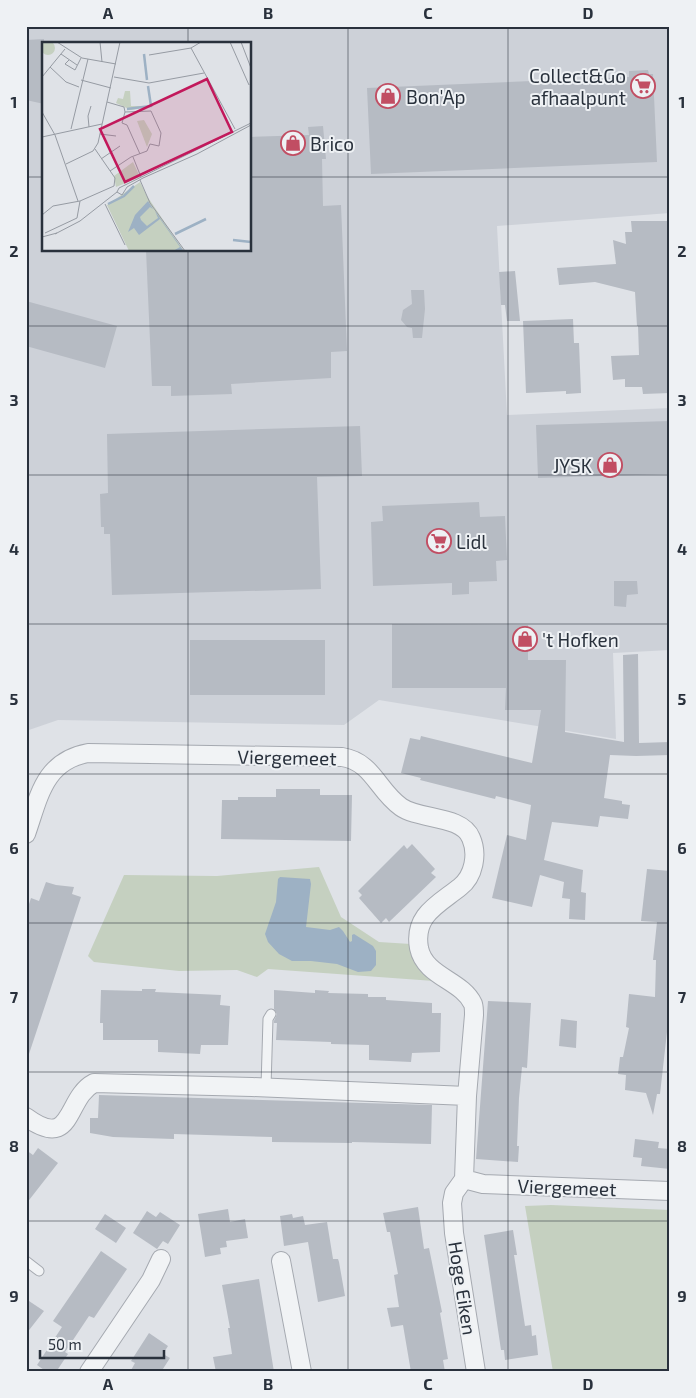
<svg xmlns="http://www.w3.org/2000/svg" width="696" height="1398" font-family="'Exo 2',sans-serif">
<style>
.built{fill:#cdd1d8;fill-rule:evenodd}
.green{fill:#c5d0c0}
.water{fill:#9db1c4}
.building{fill:#b6bbc3}
.lines{fill:none;stroke-linecap:round;stroke-linejoin:round}
.lane-casing{stroke:#a5a9b0;stroke-width:11}
.street-casing{stroke:#a5a9b0;stroke-width:20}
.lane{stroke:#f1f3f5;stroke-width:9}
.street{stroke:#f1f3f5;stroke-width:18}
.grid{fill:none;stroke:#29313c;stroke-width:1;stroke-opacity:0.55}
.labels{text-anchor:middle;dominant-baseline:central;stroke-width:4;stroke-linejoin:round;paint-order:stroke}
.poi-label{font-size:19px;fill:#29313c;stroke:#eef1f4;text-anchor:start}
.street-label{font-size:19px;fill:#29313c;stroke:#eef1f4}
.inset-river{fill:none;stroke:#9db1c4;stroke-width:2.5}
.inset-road{fill:none;stroke:#969ba3;stroke-width:1}
.view{fill:#c2185b;fill-opacity:0.15;stroke:#c2185b;stroke-width:2.5}
.inset-edge{fill:none;stroke:#29313c;stroke-width:2.5}
.neatline{fill:none;stroke:#29313c;stroke-width:2}
.grid-label{font-size:16px;text-anchor:middle;font-weight:bold;fill:#29313c}
</style>
<rect width="100%" height="100%" fill="#dfe2e7"/>
<path class="built" d="M26 26H670V213L497 226 507 415 670 408V650L613 653 616 739 379 700 344 725 58 720 26 731ZM44 44H250V250H44Z"/>
<path class="green" d="M319 867 341 917 379 942 411 944 434 981 268 969 257 977 237 970 179 971 94 962 88 956 124 875 217 876Z
M551 1205 670 1210V1372H553L525 1206Z"/>
<path class="water" d="M280 877 310 879 311 884 306 927 330 930 339 927 343 931 350 942 352 941V935L354 934 373 946 376 951V965L371 971 358 972 337 964 311 961H292L279 954 268 942 265 934 276 902 278 879Z"/>
<path class="building" d="M44 39V104L26 100V40Z
M648 70 649 74H653L657 162 371 174 367 88 629 77V71Z
M323 126 326 159H322L323 206 341 205 347 351 331 352V378L231 384 232 394 171 396V386H152L146 250H250V137L309 135 308 127Z
M631 221H668V224H670V393L643 394 642 387H625V379L613 380 611 356 639 355 638 326H637L635 292 595 282 559 285 557 268 616 264 613 240 626 244 625 232H632Z
M515 271 520 321H507L505 305H501L499 272Z
M411 290H424L425 309 422 338H413L412 328 407 327 401 320 403 310 412 304Z
M26 301 117 326 105 368 26 346Z
M573 319 574 343H579L581 393 566 394V391L526 393 523 321Z
M670 421V474L538 478 536 425Z
M360 426 362 476 317 477 321 589 112 595 110 534H104V527H101L100 494 108 493 107 434Z
M479 502 480 517 505 516 507 560 496 561 497 581 469 582V594L452 595V583L373 586 371 522 383 521 382 506Z
M614 581H637L638 594 627 595 626 607 614 606Z
M392 624 528 625V660H566L565 732 624 742 623 655 638 654 639 743 670 742V755L636 756 610 755 604 798 622 801V804L630 805 628 819 600 816 598 827 552 822 544 860 583 870 581 892 586 893 585 920 569 919 570 899 562 898 564 882 540 875 532 907 492 898 507 835 526 840 531 805 496 796 495 799 420 780 421 778 401 773 410 738 420 740 421 736 532 763 541 710H505L506 688H392Z
M190 640H325V695H190Z
M276 789H320V795H352L351 841 221 839 222 800H238V797H276Z
M412 844 435 869 431 873 436 877 389 922 386 918 381 923 359 898 362 895 358 891 404 845 407 849Z
M647 869 670 871V1032H667L660 1094H657L653 1115 646 1093 625 1090 626 1075 618 1074 620 1057H623L629 1028 626 1027 629 994 655 997 656 960H653L657 922 641 921Z
M46 882 56 885 74 887 72 894 81 897 29 1054H26V913L31 898 39 901Z
M142 989H156L155 992 221 995 220 1005 230 1006 228 1045H201L200 1054 158 1052V1040H103V1023H100L101 990 142 991Z
M274 990 315 993V990L329 991 328 993 368 994V997H386V1000L432 1003V1013H441L440 1052 412 1053 411 1062 369 1060V1045L331 1044V1042L276 1040 277 1023H274V1021L277 1014 274 1009Z
M488 1001 531 1003 527 1068 522 1067 519 1098 517 1146H519L518 1162 476 1159Z
M561 1019 577 1021 576 1048 559 1046Z
M99 1095 432 1105 431 1144 352 1142V1143L272 1142V1137L174 1134V1139L113 1137 90 1133V1118H98Z
M635 1139 659 1142 658 1148 670 1149V1169L641 1166 642 1158 633 1157Z
M38 1148 58 1163 26 1204V1150L33 1155Z
M418 1207 424 1249 429 1248 442 1312 440 1313 448 1359 443 1360 445 1372H411L403 1325 391 1327 387 1308 399 1307 394 1275 398 1274 390 1232H387L383 1213Z
M228 1209 230 1222 245 1219 248 1238 226 1241 227 1247 220 1248 221 1254 205 1257 198 1214Z
M147 1211 156 1217 160 1212 180 1225 168 1244 163 1241 157 1249 133 1233Z
M105 1214 126 1228 116 1243 95 1229Z
M292 1214 293 1218 303 1216 305 1225 327 1222 333 1259H338L339 1262 345 1296 318 1302 308 1242 284 1246 280 1216Z
M513 1230 517 1255H514L525 1326 531 1325 532 1336 536 1335 538 1355 505 1360 504 1350H501L484 1235Z
M101 1251 127 1269 94 1318 89 1316 65 1352 68 1354 56 1372H47L37 1365 62 1327 53 1321Z
M259 1279 274 1372H216L213 1357 232 1354 228 1328H230L222 1285Z
M26 1299 44 1311 26 1334Z
M149 1333 168 1346 163 1354 170 1358 161 1372H130L135 1363 131 1361Z"/>
<g class="lines">
<defs>
<path id="lane" d="M266 1087 268 1019 271 1014
M26 1261 39 1271"/>
<path id="street" d="M26 834C39 797 44 761 88 753L342 757C373 762 377 790 401 807 419 820 462 815 471 838 478 854 474 876 460 887 439 904 413 915 419 948 425 977 462 980 473 1004 474 1007 474 1012 474 1015L467 1096 464 1179 454 1193 452 1203 454 1233 476 1372
M26 1117C74 1152 65 1098 94 1083L252 1087 467 1096
M464 1179 483 1184 670 1191
M281 1261 302 1372
M89 1372 151 1280 161 1259"/>
</defs>
<use href="#lane" class="lane-casing"/>
<use href="#street" class="street-casing"/>
<use href="#lane" class="lane"/>
<use href="#street" class="street"/>
</g>
<path class="grid" d="M188 26V44M348 26V1372M508 26V1372M26 177H44M250 177H670M188 250V1372M26 326H670M26 475H670M26 624H670M26 774H670M26 923H670M26 1072H670M26 1221H670"/>
<defs>
<symbol id="supermarket-ring" viewBox="-11 -11 22 22"><circle r="9.5" fill="#eef1f4" stroke="#c14e63" stroke-width="1.5"/><path d="M-6-5.5h2.5l.6 2H6L4.5 2H-2.5L-4.4-4H-6ZM-1.5 3.2a1.3 1.3 0 1 0 .1 0ZM3 3.2a1.3 1.3 0 1 0 .1 0Z" fill="#c14e63"/></symbol>
<symbol id="shop-ring" viewBox="-11 -11 22 22"><circle r="9.5" fill="#eef1f4" stroke="#c14e63" stroke-width="1.5"/><path d="M-5-2.5h2.3a2.7 3.5 0 0 1 5.4 0H5L5.5 6h-11ZM-1.5-2.5h3a1.5 2.3 0 0 0-3 0Z" fill="#c14e63"/></symbol>
</defs>
<g fill-rule="evenodd">
<use href="#supermarket-ring" x="629" y="72" width="28" height="28"/>
<use href="#shop-ring" x="374" y="82" width="28" height="28"/>
<use href="#shop-ring" x="279" y="129" width="28" height="28"/>
<use href="#shop-ring" x="596" y="451" width="28" height="28"/>
<use href="#supermarket-ring" x="425" y="527" width="28" height="28"/>
<use href="#shop-ring" x="511" y="625" width="28" height="28"/>
</g>
<g class="labels">
<g class="poi-label">
<text x="626" y="75" text-anchor="end">Collect&amp;Go<tspan x="626" dy="22">afhaalpunt</tspan></text>
<text x="406" y="96">Bon'Ap</text>
<text x="310" y="143">Brico</text>
<text x="592" y="465" text-anchor="end">JYSK</text>
<text x="456" y="541">Lidl</text>
<text x="542" y="639">'t Hofken</text>
</g>
<g class="street-label">
<text transform="translate(287 757) rotate(1)">Viergemeet</text>
<text transform="translate(567 1187) rotate(2)">Viergemeet</text>
<text transform="translate(463 1288) rotate(81)">Hoge Eiken</text>
</g>
</g>
<g transform="translate(42 42)">
<rect width="209" height="209" fill="#dfe2e7"/>
<path d="M-1 6a7 7 0 1 1 14 0a7 7 0 1 1-14 0ZM83 49H88L89 64H109L89 68 74 61 76 56 81 57ZM102 78 110 92 105 105 95 79ZM91 120 98 135 74 145 72 134ZM98 140 105 154 142 209H87L65 163Z" fill="#c5d0c0"/>
<path d="M106 159 111 167 108 165 98 175 99 178 105 184 116 176 113 169 141 208 131 209 138 205 118 177 97 193 92 186 86 190 93 173Z" fill="#9db1c4"/>
<path class="inset-river" d="M102 12 105 38M85 67 109 64 106 44M66 162 82 154 92 144M133 192 164 177M191 198 209 200"/>
<path class="inset-road" d="M15 0 40 16 74 22M58 0 60 20M188 0 207 43M199 0 209 26M149 6 193 87M19 12 35 23M107 13 149 6 159 0M27 18 23 22 33 28 39 16M8 25 24 40 37 45M0 35 23 7M72 35 107 41 162 31M39 38 69 46M65 60 82 65 83 70 109 69 119 91 117 104 108 102 105 109 89 115 68 129M0 70 13 93 36 159M83 70 80 81 85 83 98 112M209 81 77 146 75 150 80 153 85 145 101 136 155 112 209 83M47 85 46 74 49 64M29 87 46 17M58 92 74 94M0 95 60 82M53 107 73 136 72 144M91 115 99 135M59 117 78 104M24 122 51 109 56 101 78 0M98 138 108 161 143 209M63 162 83 203M0 173 11 164 38 159 72 144M3 191 35 176 38 159M13 192 38 179 75 150M0 195 15 191"/>
<path class="view" d="M165 37 190 90 83 140 58 87Z"/>
<rect width="209" height="209" class="inset-edge"/>
</g>
<rect width="696" height="1398" fill="none" stroke="#eef1f4" stroke-width="55"/>
<path d="M40 1350v8h124v-8" fill="none" stroke="#29313c" stroke-width="2.5"/>
<text x="48" y="1350" font-size="15" fill="#29313c" stroke="#eef1f4" stroke-width="4" paint-order="stroke">50 m</text>
<rect x="28" y="28" width="640" height="1342" class="neatline"/>
<g class="grid-label">
<text x="108" y="19">A</text>
<text x="268" y="19">B</text>
<text x="428" y="19">C</text>
<text x="588" y="19">D</text>
<text x="14" y="108">1</text>
<text x="682" y="108">1</text>
<text x="14" y="257">2</text>
<text x="682" y="257">2</text>
<text x="14" y="406">3</text>
<text x="682" y="406">3</text>
<text x="14" y="555">4</text>
<text x="682" y="555">4</text>
<text x="14" y="705">5</text>
<text x="682" y="705">5</text>
<text x="14" y="854">6</text>
<text x="682" y="854">6</text>
<text x="14" y="1003">7</text>
<text x="682" y="1003">7</text>
<text x="14" y="1152">8</text>
<text x="682" y="1152">8</text>
<text x="14" y="1302">9</text>
<text x="682" y="1302">9</text>
<text x="108" y="1390">A</text>
<text x="268" y="1390">B</text>
<text x="428" y="1390">C</text>
<text x="588" y="1390">D</text>
</g>
</svg>
